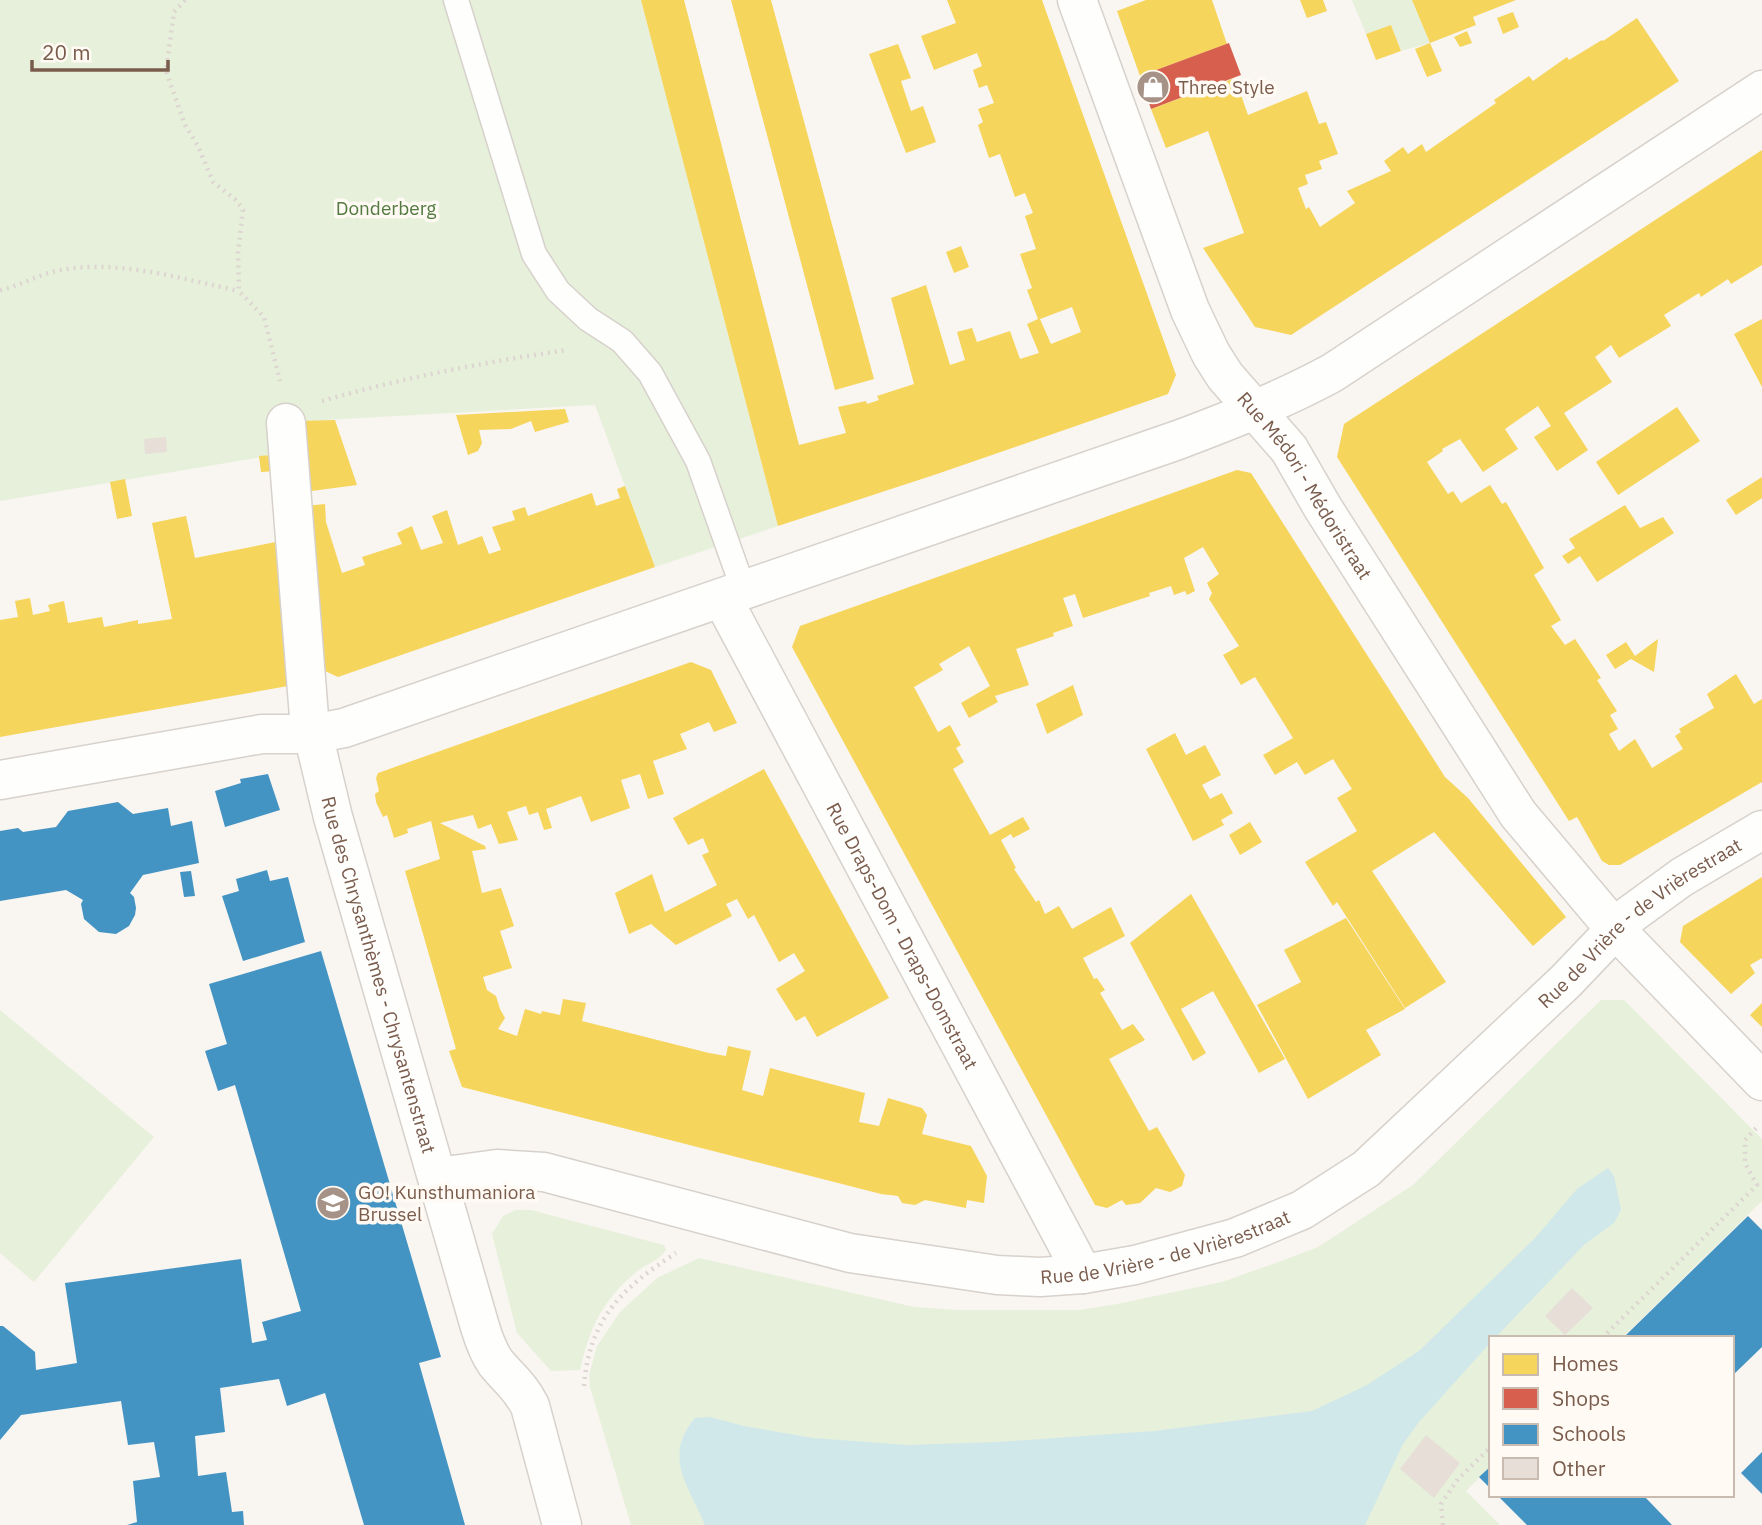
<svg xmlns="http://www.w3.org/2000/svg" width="1762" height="1525" font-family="'IBM Plex Sans',sans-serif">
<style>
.green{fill:#e7f0db}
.water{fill:#d0e8ea}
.homes{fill:#f6d55c;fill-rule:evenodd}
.shops{fill:#d6604d}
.schools{fill:#4393c3}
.building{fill:#e6ded7}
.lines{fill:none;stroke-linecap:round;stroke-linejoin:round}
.lane-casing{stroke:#d7d1cb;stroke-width:27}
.street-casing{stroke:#d7d1cb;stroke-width:41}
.path{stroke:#dcd5d0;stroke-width:4.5;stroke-dasharray:2 5;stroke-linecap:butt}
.lane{stroke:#fefefd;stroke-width:24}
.street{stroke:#fefefd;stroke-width:38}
.labels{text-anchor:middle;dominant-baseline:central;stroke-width:7;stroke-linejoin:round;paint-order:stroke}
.poi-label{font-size:19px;fill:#7a5c4d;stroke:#fffaf3;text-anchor:start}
.park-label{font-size:19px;fill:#537a41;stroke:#fffaf3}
.street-label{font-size:19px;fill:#7a5c4d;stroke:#fffaf3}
</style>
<rect width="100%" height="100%" fill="#f9f5f0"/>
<path class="green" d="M0 0H641L778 526 655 567 595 405 271 423 274 455 0 501Z
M1352 0H1412L1430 43 1401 51 1391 25 1366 34Z
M1601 1000H1624L1762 1139V1201L1622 1338H1491V1466L1466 1491 1500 1525H631L590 1387 589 1375 597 1346 620 1312 657 1278 699 1258 914 1307 957 1310H1080L1117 1304 1222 1282 1281 1261 1318 1247 1413 1185Z
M0 1010 154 1137 34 1282 0 1253Z
M516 1210H531L664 1245 666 1250C658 1262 645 1264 635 1273 601 1302 590 1328 580 1370L551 1371 517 1333 492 1234 503 1216Z"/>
<path class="water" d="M1608 1168 1614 1176 1621 1210 1614 1223 1585 1244 1495 1338H1491V1342L1419 1422 1403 1444 1365 1525H705C689 1486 662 1457 695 1418L710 1417 744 1426 813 1438 908 1445 997 1442 1154 1431 1312 1411 1367 1385 1419 1351 1535 1238 1577 1189Z"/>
<path class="homes" d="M641 0H684L799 445 846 433 838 407 866 401 867 404 879 400 877 396 914 384 891 298 926 285 950 365 965 360 957 332 972 328 977 342 1010 331 1020 359 1039 353 1027 324 1038 319 1027 290 1032 288 1020 254 1036 249 1025 216 1033 213 1025 193 1015 197 1000 154 989 158 978 125 983 122 978 109 994 103 987 85 979 88 973 70 982 66 977 53 934 70 921 36 956 23 947 0H1042L1176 375 1168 394 937 474 778 526ZM1072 307 1081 332 1051 344 1040 319Z
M731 0H771L874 379 835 390Z
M1146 0H1212L1227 44 1140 76 1117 11Z
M1300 0H1323L1327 11 1307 18Z
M1412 0H1516L1473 17 1476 25 1430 43Z
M1513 12 1519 27 1503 34 1497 18Z
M1637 18 1679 81 1291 335 1255 327 1203 248 1244 233 1208 131 1166 148 1151 109 1235 78 1248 115 1307 91 1319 124 1326 122 1338 154 1319 161 1322 169 1305 175 1308 184 1298 188 1306 209 1309 207 1320 227 1355 203 1347 191 1391 171 1384 161 1403 147 1408 154 1422 144 1426 152 1496 103 1494 100 1529 76 1533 81 1567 57 1569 60 1602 40 1603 41Z
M1391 25 1401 51 1376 60 1366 34Z
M1467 31 1472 43 1460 47 1454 37Z
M1430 43 1442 71 1427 77 1415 49Z
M898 44 911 78 901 81 911 111 923 106 936 142 906 153 869 54Z
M1762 150V265L1731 284 1728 279 1701 297 1699 293 1664 315 1671 326 1619 358 1611 345 1595 357 1612 382 1564 413 1588 450 1557 471 1534 437 1551 426 1538 406 1505 429 1518 449 1483 472 1460 439 1442 449 1443 451 1427 462 1448 494 1453 491 1461 503 1490 485 1502 504 1506 502 1544 568 1534 575 1561 620 1551 626 1565 645 1575 639 1601 678 1597 680 1617 711 1610 715 1618 729 1609 734 1619 751 1635 739 1652 768 1683 749 1675 736 1681 732 1679 729 1714 708 1707 694 1736 674 1754 704 1762 699V782L1620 865H1609L1602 861 1577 817 1569 821 1337 457 1344 424Z
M961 246 969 267 954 273 946 252Z
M1762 319V387L1734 334Z
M1677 407 1700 441 1618 495 1596 462Z
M565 409 569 422 535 432 531 421 511 429 479 430 482 443 478 451 468 455 456 415Z
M335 420 357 485 304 492 296 421Z
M274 455 276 471 261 472 259 456Z
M1237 470 1251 473 1445 777 1468 798 1566 917 1533 946 1434 832 1372 871 1446 982 1405 1008 1337 902 1333 906 1305 862 1357 831 1337 798 1352 789 1333 759 1305 775 1297 762 1275 775 1263 755 1293 738 1255 677 1241 685 1223 655 1239 646 1209 599 1212 593 1207 583 1219 574 1203 547 1184 558 1195 591 1187 595 1185 591 1174 595 1171 586 1149 593 1150 596 1083 618 1075 594 1063 598 1073 626 1053 633 1054 636 1016 649 1029 685 995 696 998 702 969 718 961 703 990 686 969 646 939 664 943 670 914 687 938 732 950 725 961 745 956 748 964 762 953 769 990 835 1023 817 1030 829 1013 838 1011 834 1001 840 1016 868 1014 869 1036 902 1039 900 1045 914 1059 906 1072 929 1111 907 1125 936 1083 958 1094 979 1097 978 1105 990 1100 993 1122 1030 1133 1024 1145 1040 1109 1059 1149 1131 1157 1127 1185 1175 1182 1186 1170 1192 1156 1188 1140 1203 1126 1205 1122 1200 1107 1208 1095 1205 792 647 800 626Z
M1762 477V498L1736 515 1726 500Z
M125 479 132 516 117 519 110 482Z
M625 486 655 567 338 677 325 671 305 506 325 504 326 522 342 573 365 565 362 557 402 544 397 533 412 526 421 550 443 543 432 516 447 510 458 545 482 536 489 554 501 550 492 527 515 520 512 511 525 507 528 516 592 493 596 506 620 498 617 489Z
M1625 505 1640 528 1663 517 1674 533 1597 582 1580 556 1568 564 1562 556 1575 548 1569 539Z
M186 516 195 558 281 541 288 686 0 737V620L18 617 15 601 30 598 33 615 50 611 48 605 64 601 68 623 102 617 104 627 138 620V624L172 619 152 523Z
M1658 639 1654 672 1631 659 1615 669 1606 655 1626 642 1635 656Z
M691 662 711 670 737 723 714 732 709 722 680 734 687 749 653 761 664 794 648 799 640 774 621 780 630 808 591 822 581 796 546 809 552 828 544 830 538 812 529 815 526 806 507 812 518 840 499 844 491 824 478 829 473 815 440 823 485 846 486 849 472 851 482 893 501 888 514 926 500 931 512 968 483 977 487 990 496 996 500 1009 505 1018 498 1029 517 1036 525 1009 541 1014 542 1011 560 1015 563 999 586 1003 582 1021 709 1053 726 1056 728 1046 751 1051 742 1090 763 1096 770 1068 865 1093 859 1122 879 1126 888 1098 922 1108 927 1115 922 1134 971 1146 987 1176 984 1203 967 1200 966 1208 925 1200 915 1205 902 1203 898 1196 881 1194 462 1087 449 1051 456 1049 405 871 440 859 431 821 407 829 408 833 394 838 387 815 383 817 376 802 375 794 379 791 376 778 378 773Z
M1073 685 1083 715 1047 734 1036 704Z
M1175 733 1186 755 1205 745 1221 775 1202 785 1210 799 1222 793 1233 813 1221 820 1224 825 1193 841 1146 749Z
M764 769 889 998 817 1037 805 1016 796 1021 776 989 805 971 794 953 779 962 754 915 748 919 737 899 726 904 732 916 676 945 651 924 629 934 615 893 652 874 665 912 717 885 702 855 709 852 703 838 688 845 673 818Z
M1250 822 1262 842 1240 855 1229 835Z
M1762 877V958L1750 965 1755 973 1731 994 1680 942 1683 926Z
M1191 894 1285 1059 1259 1073 1213 991 1181 1009 1206 1053 1193 1061 1130 943Z
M1346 918 1405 1009 1366 1030 1381 1055 1308 1099 1257 1005 1301 982 1284 950Z
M1762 1003V1027L1750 1015Z"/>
<path class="shops" d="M1229 43 1241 75 1151 109 1140 76Z"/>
<path class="schools" d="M268 774 280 810 225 827 215 791 241 783 240 779Z
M118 802 133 814 168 808 171 826 192 821 199 863 143 875 130 893 134 897 136 908 135 915 129 926 116 934 99 932 84 919 81 904 83 900 66 890 0 901V831L18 828 23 832 56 827 68 811Z
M267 870 270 881 288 877 305 942 243 961 222 896 239 891 236 879Z
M191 871 195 896 184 897 180 872Z
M321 951 441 1357 419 1363 465 1525H364L325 1393 287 1406 279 1379 220 1388 225 1432 195 1436 198 1476 226 1472 232 1512 243 1511 244 1525H127L137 1522 133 1481 160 1477 154 1442 128 1445 121 1401 21 1415 0 1440V1326H3L35 1352 36 1370 77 1363 65 1283 241 1259 252 1343 267 1340 262 1322 301 1311 235 1085 218 1091 205 1051 227 1044 209 984Z
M1748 1216 1762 1230V1347L1732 1376V1338H1629L1626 1335Z
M1762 1452V1494L1741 1473Z
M1491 1466V1489L1479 1477Z
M1497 1495H1643L1672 1525H1527Z"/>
<path class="building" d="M166 437 167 452 145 454 144 439Z
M1572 1288 1593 1308 1565 1335 1545 1316Z
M1426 1435 1460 1463 1434 1498 1400 1469Z"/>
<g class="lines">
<defs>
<path id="lane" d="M456 0 534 254 558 291 588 319 622 341 650 373 698 461 744 591"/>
<g id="street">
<path id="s1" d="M1077 0 1190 310 1211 354 1225 376 1289 449 1323 508 1518 814 1615 929 1762 1081"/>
<path id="s2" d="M286 423 309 717 333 817 480 1327C484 1340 488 1352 496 1363 509 1379 520 1386 530 1406L562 1525"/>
<path id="s3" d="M722 598 1083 1274"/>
<path d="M0 780 262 734H312L344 728 1178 440C1231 420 1282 400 1332 373L1762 90"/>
<path id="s4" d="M438 1177 497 1169 544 1172 850 1253 997 1275 1040 1277 1083 1274 1135 1265 1235 1238 1302 1210 1366 1169 1566 981 1627 917 1682 877 1762 830"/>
</g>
</defs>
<use href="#lane" class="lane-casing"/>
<use href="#street" class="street-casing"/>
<path class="path" d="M185 0 174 12 166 71 185 125 198 146 213 182 236 200 243 210 238 253 239 291 264 317 280 381
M0 290C20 286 37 275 56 271 114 258 183 279 239 291
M322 401C402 378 485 362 567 350
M1602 1338 1757 1185 1745 1163V1140L1758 1126
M584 1386C589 1319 622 1288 676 1253
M1443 1525 1441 1504 1458 1479 1491 1447"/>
<use href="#lane" class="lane"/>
<use href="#street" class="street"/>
</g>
<defs>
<symbol id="shop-disc" viewBox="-11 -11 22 22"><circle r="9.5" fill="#a69286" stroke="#fffaf3"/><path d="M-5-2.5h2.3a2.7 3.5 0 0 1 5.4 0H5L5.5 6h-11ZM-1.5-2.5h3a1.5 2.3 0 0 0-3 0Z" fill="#fff"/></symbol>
<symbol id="school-disc" viewBox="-11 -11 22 22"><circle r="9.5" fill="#a69286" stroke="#fffaf3"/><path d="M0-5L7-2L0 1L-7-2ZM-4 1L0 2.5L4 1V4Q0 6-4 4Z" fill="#fff"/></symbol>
</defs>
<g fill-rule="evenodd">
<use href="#shop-disc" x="1134" y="68" width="38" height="38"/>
<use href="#school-disc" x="314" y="1184" width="38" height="38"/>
</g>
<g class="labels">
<g class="poi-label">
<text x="1178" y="87">Three Style</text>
<text x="358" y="1192">GO! Kunsthumaniora<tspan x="358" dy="22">Brussel</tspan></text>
</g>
<g class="park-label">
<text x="386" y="208">Donderberg</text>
</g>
<g class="street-label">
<text stroke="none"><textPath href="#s1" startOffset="541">Rue Médori - Médoristraat</textPath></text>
<text stroke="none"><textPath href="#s4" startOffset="1332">Rue de Vrière - de Vrièrestraat</textPath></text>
<text stroke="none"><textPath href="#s3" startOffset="383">Rue Draps-Dom - Draps-Domstraat</textPath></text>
<text stroke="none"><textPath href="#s2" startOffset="562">Rue des Chrysanthèmes - Chrysantenstraat</textPath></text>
<text stroke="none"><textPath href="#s4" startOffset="744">Rue de Vrière - de Vrièrestraat</textPath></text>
</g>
</g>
<rect x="1489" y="1336" width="245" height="161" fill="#fffaf3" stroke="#cabbb1" stroke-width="2"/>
<rect x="1503" y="1354" width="35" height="21" fill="#f6d55c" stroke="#cabbb1" stroke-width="2"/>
<text x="1552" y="1371" font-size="21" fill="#7a5c4d">Homes</text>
<rect x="1503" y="1388" width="35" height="21" fill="#d6604d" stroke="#cabbb1" stroke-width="2"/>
<text x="1552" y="1406" font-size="21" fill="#7a5c4d">Shops</text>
<rect x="1503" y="1424" width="35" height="21" fill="#4393c3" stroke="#cabbb1" stroke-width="2"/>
<text x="1552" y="1441" font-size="21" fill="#7a5c4d">Schools</text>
<rect x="1503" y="1458" width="35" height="21" fill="#e6ded7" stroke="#cabbb1" stroke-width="2"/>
<text x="1552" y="1476" font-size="21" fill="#7a5c4d">Other</text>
<path d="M32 60v10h136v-10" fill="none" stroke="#7a5c4d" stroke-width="3.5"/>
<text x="42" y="60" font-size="21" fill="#7a5c4d" stroke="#fffaf3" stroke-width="5" paint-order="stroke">20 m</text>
</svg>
